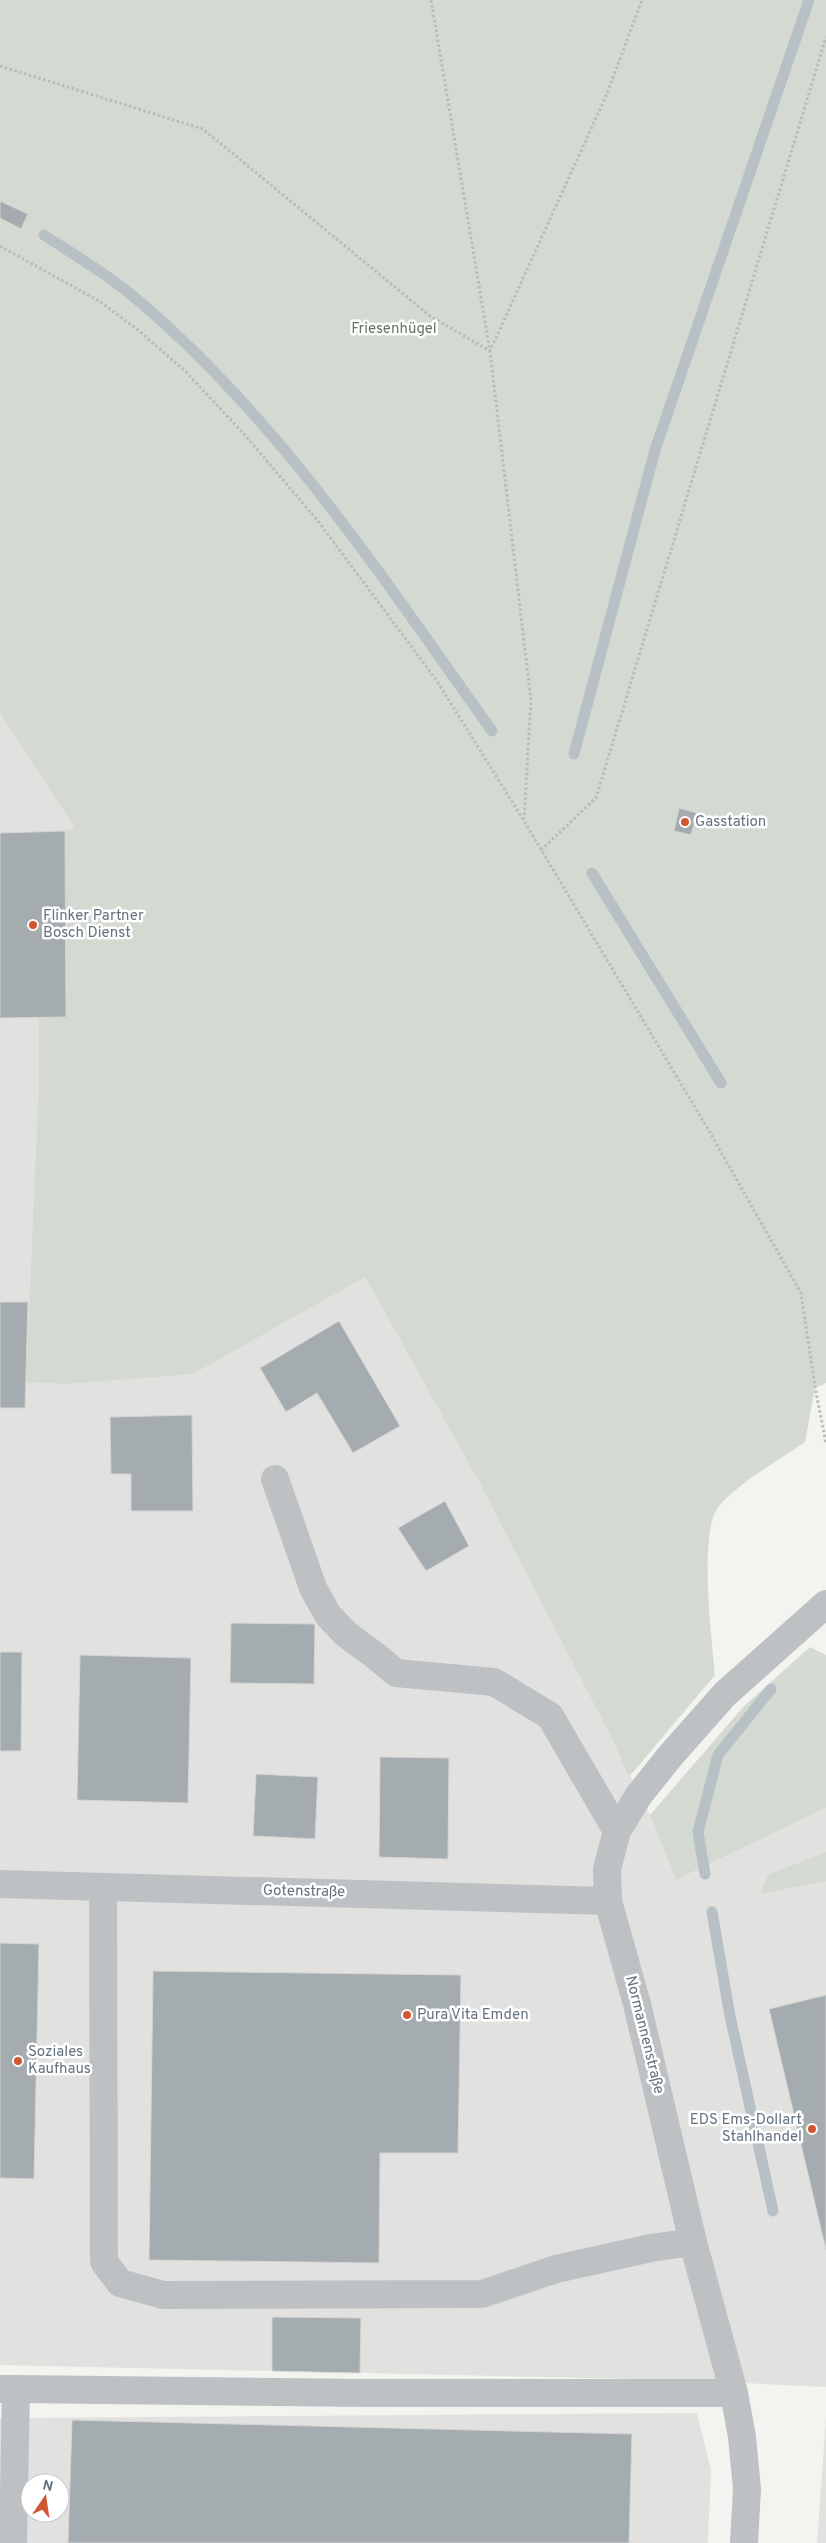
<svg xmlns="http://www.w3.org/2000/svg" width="826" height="2543" font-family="Overpass,sans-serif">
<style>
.built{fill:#e1e2e0;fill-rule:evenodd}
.green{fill:#d4dad1}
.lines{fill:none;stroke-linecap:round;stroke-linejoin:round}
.stream{stroke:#b7c1c5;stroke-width:11}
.building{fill:#a5acb0;stroke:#d5d5d3}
.path{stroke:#b9bbbd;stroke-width:3;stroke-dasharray:2.5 2.5;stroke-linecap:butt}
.minor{stroke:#bdc1c4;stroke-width:28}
.poi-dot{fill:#d15632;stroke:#fff;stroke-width:2}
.labels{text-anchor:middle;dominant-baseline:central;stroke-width:5;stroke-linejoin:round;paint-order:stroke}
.park-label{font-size:15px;fill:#677663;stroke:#fff}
.poi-label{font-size:15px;fill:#65737e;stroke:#fff;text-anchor:start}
.street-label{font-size:15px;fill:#65737e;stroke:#fff}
</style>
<rect width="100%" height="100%" fill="#f3f3f0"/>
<path class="built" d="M0 714 327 1209 480 1484 615 1745 650 1815 676 1880 826 1808V2387L682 2380 0 2365Z
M697 2413 711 2469 708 2543H0V2418ZM30 2483H60V2513H30Z
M826 2418V2543H817Z"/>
<path class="green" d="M0 0H826V1383L815 1388 805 1442C779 1460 740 1482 719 1506 698 1530 712 1641 715 1675L629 1777 615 1745 480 1484 365 1277 193 1374 65 1384 26 1382 39 1082V1018L66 1017 65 831 75 828 0 714Z
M810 1647 826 1655V1808L676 1880 650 1815 744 1706Z
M826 1852V1881L760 1894 768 1875Z"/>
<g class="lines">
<path class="stream" d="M44 235C76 256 111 277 140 302 282 423 385 581 492 731
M574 754 655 450 809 0
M592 873 721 1083
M705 1874 698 1832 718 1755 771 1689
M712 1912 730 2016 773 2211"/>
</g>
<path class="building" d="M0 201 28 214 21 229 0 218Z
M679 808 697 813 691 835 674 831Z
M65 831 66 1017 0 1018V833Z
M0 1302H28L25 1408H0Z
M339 1321 400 1426 353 1453 317 1393 286 1412 260 1368Z
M192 1415 193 1511H131V1474H111L110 1417Z
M445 1501 469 1546 426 1571 398 1528Z
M231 1623 315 1624 314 1684 230 1683Z
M0 1652H22L21 1751H0Z
M80 1655 191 1658 188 1803 77 1800Z
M380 1757 449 1758 448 1859 379 1857Z
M256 1774 318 1777 315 1839 253 1836Z
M0 1943 39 1944 34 2179 0 2178Z
M153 1971 461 1975 458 2153H380L379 2263 149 2260Z
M826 1995V2250L769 2009Z
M272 2317 361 2318 360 2373 272 2371Z
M72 2420 632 2434 629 2543H68Z"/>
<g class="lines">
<path class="path" d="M431 0 490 351 531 701 524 819
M0 66 203 129 430 316 490 351 606 96 642 0
M0 246 99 301 138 330 184 370 244 434 318 521 437 681 524 821 708 1129 801 1293 815 1387 826 1443
M541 850 596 798 826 37"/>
<path class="minor" d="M275 1479 313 1588 328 1615 346 1634 377 1657 396 1673 494 1682 550 1716 617 1831
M0 1884 608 1901
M103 1887 104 2262 120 2283 163 2295 482 2294 556 2269 651 2248 693 2242
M0 2389H16L13 2543
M16 2389 366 2393H734
M744 2543 747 2489 742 2437 734 2393 693 2242 637 2004 608 1901 607 1869 617 1831 639 1795 671 1755 725 1694 826 1604"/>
</g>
<g class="poi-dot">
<circle cx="685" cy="822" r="5"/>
<circle cx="33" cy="925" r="5"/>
<circle cx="407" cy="2015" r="5"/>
<circle cx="18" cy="2061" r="5"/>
<circle cx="812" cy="2129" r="5"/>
</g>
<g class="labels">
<g class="park-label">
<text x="394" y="329">Friesenhügel</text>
</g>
<g class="poi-label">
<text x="695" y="822">Gasstation</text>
<text x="43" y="916">Flinker Partner<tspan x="43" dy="17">Bosch Dienst</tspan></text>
<text x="417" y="2015">Pura Vita Emden</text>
<text x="28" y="2052">Soziales<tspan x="28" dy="17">Kaufhaus</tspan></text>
<text x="802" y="2120" text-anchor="end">EDS Ems-Dollart<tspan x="802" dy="17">Stahlhandel</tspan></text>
</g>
<g class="street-label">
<text transform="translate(304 1892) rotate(1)">Gotenstraße</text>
<text transform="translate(644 2035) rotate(76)">Normannenstraße</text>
</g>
</g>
<g transform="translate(45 2498) rotate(13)"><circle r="24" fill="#ffffff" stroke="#c1c7cb"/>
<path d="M0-4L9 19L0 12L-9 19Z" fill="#d15632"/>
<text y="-8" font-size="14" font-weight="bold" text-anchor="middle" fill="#65737e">N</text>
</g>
</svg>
